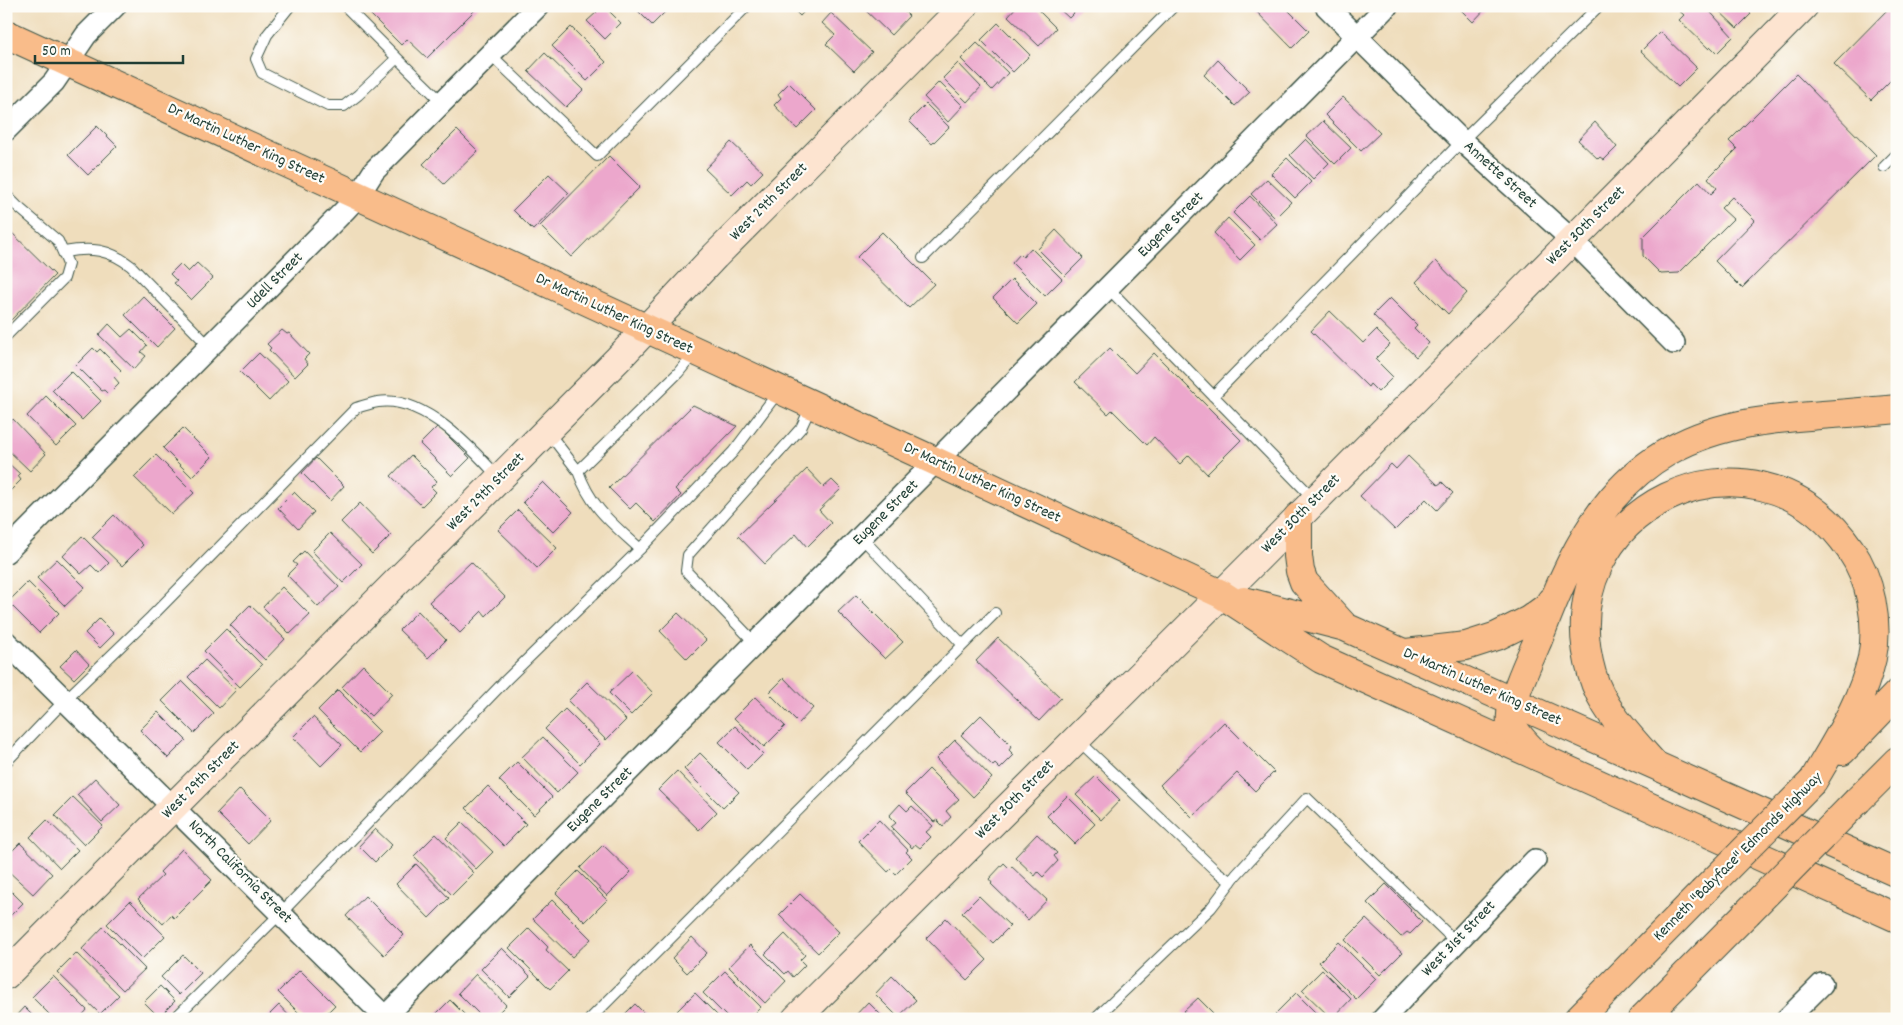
<svg xmlns="http://www.w3.org/2000/svg" width="1903" height="1025" font-family="Dekko,sans-serif">
<style>
.building{fill:#eca7cc}
.lines{fill:none;stroke-linecap:round;stroke-linejoin:round}
.service-casing{stroke:#3e5548;stroke-width:12}
.minor-casing{stroke:#3e5548;stroke-width:24}
.secondary-casing{stroke:#3e5548;stroke-width:30}
.primary-casing{stroke:#3e5548;stroke-width:30}
.motorway-casing{stroke:#3e5548;stroke-width:30}
.service{stroke:#fff;stroke-width:10}
.minor{stroke:#fff;stroke-width:21}
.secondary{stroke:#fde4d0;stroke-width:28}
.primary{stroke:#f9bc8a;stroke-width:28}
.motorway{stroke:#f9bc8a;stroke-width:28}
.motorway-bridge-casing{stroke:#3e5548;stroke-width:30;stroke-linecap:butt}
.motorway-bridge{stroke:#f9bc8a;stroke-width:28}
.labels{text-anchor:middle;dominant-baseline:central;stroke-width:4.5;stroke-linejoin:round;paint-order:stroke}
.street-label{font-size:16px;fill:#1f3d34;stroke:#fdfcf7}
</style>
<rect width="100%" height="100%" fill="#fdfcf7"/>
<filter id="ink" filterUnits="userSpaceOnUse"><feTurbulence type="fractalNoise" baseFrequency=".02" numOctaves="2"/><feDisplacementMap in="SourceGraphic" scale="10" xChannelSelector="R" yChannelSelector="G"/><feConvolveMatrix kernelMatrix="1 2 1 2 8 2 1 2 1" color-interpolation-filters="sRGB"/></filter>
<filter id="wash" filterUnits="userSpaceOnUse"><feTurbulence type="fractalNoise" baseFrequency=".0096" numOctaves="4" result="noise"/><feDisplacementMap in="SourceGraphic" scale="20" xChannelSelector="R" yChannelSelector="G"/><feGaussianBlur stdDeviation="1.12" result="paint"/><feColorMatrix in="noise" values="0 0 0 0 0 0 0 0 0 0 0 0 0 0 0 0 0 1.4 0 .05"/><feComposite in="paint" operator="in"/></filter>
<g filter="url(#wash)">
<rect width="100%" height="100%" fill="#efddbc"/>
<g id="blocks">
<path class="building" d="M362 6H479L427 58 407 39 401 45Z
M591 6H604L621 23 605 39 587 21 597 12Z
M633 6H671L652 25Z
M790 6H809L800 16Z
M861 6H899L909 16 891 35Z
M1017 6H1034L1056 28 1039 46 1008 16Z
M1056 6H1081L1069 18Z
M1251 6H1284L1309 31 1292 48Z
M1457 6H1488L1473 22Z
M1678 6H1705L1733 37 1717 53 1711 47 1709 49 1679 20 1684 15 1676 8Z
M1714 6H1743L1751 14 1737 28Z
M1891 6H1897V74L1871 100 1834 64Z
M831 13 872 52 854 71 826 44 835 35 822 23Z
M998 23 1030 55 1013 72 981 40Z
M571 27 606 62 587 81 552 46Z
M1660 32 1697 68 1678 87 1641 51Z
M977 43 1008 73 992 90 961 59Z
M545 53 583 90 566 107 528 71Z
M1218 60 1250 92 1235 106 1204 75Z
M958 63 981 87 967 102 943 78Z
M1796 74 1876 155 1742 288 1715 261 1755 220 1732 197 1721 208 1733 219 1679 273 1661 274 1643 256V237L1699 181 1711 194 1717 188 1708 178 1737 149 1729 141Z
M939 82 963 106 948 122 924 97Z
M789 83 816 110 797 129 774 105 781 98 778 94Z
M1343 97 1380 133 1361 151 1325 115Z
M926 104 949 127 932 144 909 121Z
M1323 121 1351 148 1335 164 1307 136Z
M1595 122 1617 147 1604 160 1600 157 1598 159 1578 140Z
M97 126 117 146 88 175 68 155Z
M457 130 478 151 444 184 423 164Z
M1306 139 1329 163 1313 179 1290 155Z
M731 142 763 172 751 184 747 180 732 195 705 169Z
M609 156 640 187 571 257 540 226Z
M1287 158 1311 182 1295 198 1271 174Z
M549 174 569 193 533 230 513 210Z
M1267 179 1291 202 1275 218 1251 194Z
M1250 196 1277 224 1260 240 1233 213Z
M1228 218 1255 245 1240 260 1214 233Z
M6 227 55 275 11 320 6 315V281L9 278 6 275Z
M1056 230 1083 258 1065 276 1038 249Z
M882 232 934 284 909 308 857 257Z
M1031 248 1062 279 1045 296 1012 263 1020 254 1023 257Z
M1436 261 1467 293 1448 314 1416 282Z
M197 263 213 278 191 300 174 283 177 281 170 274 180 264 188 272Z
M1012 279 1037 304 1018 323 993 298Z
M143 296 175 328 157 347 125 315Z
M1390 298 1417 325 1414 328 1429 343 1416 357 1373 315Z
M1330 311 1363 343 1376 330 1390 344 1375 359 1393 377 1378 392 1370 384 1368 387 1311 331Z
M109 324 122 337 131 329 147 345 141 352 146 356 134 369 99 335Z
M282 330 287 334 289 333 309 354 304 359 308 364 295 377 269 350 271 348 267 344Z
M93 348 97 352 100 349 121 370 114 377 119 383 108 394 104 390 102 391 76 365Z
M1110 348 1135 373 1154 353 1241 440 1207 474 1189 455 1180 464 1154 437 1147 445 1112 410 1108 414 1075 382Z
M259 353 288 381 269 401 240 372Z
M71 371 101 401 82 420 52 390Z
M46 396 76 426 56 446 27 416Z
M693 405 737 426 675 489 681 495 655 522 636 503 630 509 609 488Z
M13 419 46 454 30 471 6 448V427Z
M438 426 470 458 452 476 420 444Z
M183 428 212 457 192 477 163 448Z
M156 455 194 493 172 514 134 477Z
M411 455 437 481 431 487 436 492 422 506 391 476Z
M1408 456 1438 485 1442 482 1453 493 1437 510 1426 499 1395 530 1360 496 1391 464 1396 469Z
M316 458 344 486 330 501 302 473Z
M6 461 20 474 18 476 21 480 6 495Z
M807 469 824 487 832 480 841 489 819 510 831 523 807 547 796 534 765 564 738 536Z
M543 482 573 512 553 532 523 502Z
M294 492 314 512 298 529 278 508Z
M360 503 391 535 372 554 341 522Z
M518 510 557 548 537 568 498 530Z
M114 515 143 545 122 566 92 537Z
M330 533 362 564 343 583 312 551Z
M82 536 109 563 99 573 91 565 81 574 63 556Z
M304 551 339 587 318 607 287 575 297 565 293 562Z
M57 559 85 587 65 606 37 578Z
M471 562 505 597 486 616 482 611 460 633 429 602Z
M28 582 59 613 39 633 8 602Z
M282 587 310 615 290 634 263 607Z
M856 595 903 642 885 659 838 612Z
M250 605 285 639 265 660 230 625Z
M418 611 446 640 428 658 399 630Z
M678 613 706 640 687 659 660 631Z
M99 619 114 634 100 648 85 633Z
M226 629 262 665 240 687 204 651Z
M998 638 1061 698 1039 721 976 661Z
M76 650 89 664 74 679 60 666Z
M205 660 236 690 219 708 188 677Z
M363 665 392 694 371 716 342 687Z
M632 671 653 693 631 715 609 693Z
M784 678 813 708 799 723 769 693Z
M182 681 214 713 194 733 162 701Z
M587 682 626 720 606 740 568 701Z
M338 690 380 732 360 752 318 710Z
M755 697 785 726 764 747 734 718Z
M565 709 600 744 580 764 545 729Z
M158 712 186 740 168 758 140 730Z
M981 715 1012 746 1009 750 1014 755 1000 769 995 764 993 766 961 735Z
M313 717 342 745 321 766 293 737Z
M1224 722 1274 772 1255 791 1237 773 1192 817 1160 785Z
M735 726 763 754 747 770 719 742Z
M543 737 578 772 557 793 522 757Z
M955 740 992 778 973 797 936 759Z
M700 753 739 792 723 808 684 769Z
M517 762 552 797 534 815 499 780Z
M929 769 959 799 946 811 951 817 943 826 937 820 934 822 905 793Z
M677 771 717 812 699 830 658 790Z
M1096 776 1120 800 1101 820 1076 795Z
M95 778 120 805 102 822 77 795Z
M488 786 526 824 504 846 466 808Z
M240 789 271 820 248 844 217 813Z
M1067 796 1095 824 1075 844 1047 816Z
M73 797 103 826 84 845 55 815Z
M900 804 907 811 912 806 933 826 926 832 931 837 920 848 915 844 912 848 891 827 896 823 889 816Z
M47 820 78 850 60 868 30 837Z
M879 820 908 850 906 852 912 858 896 874 891 869 888 872 858 841Z
M462 822 493 852 476 869 446 838Z
M375 829 392 845 375 862 359 846Z
M436 834 474 873 452 895 414 856Z
M1037 834 1057 853 1054 856 1058 861 1043 877 1038 872 1035 876 1015 857Z
M20 843 52 874 33 894 6 869V857Z
M603 845 631 872 607 896 580 868Z
M182 849 212 880 174 918 171 915 163 924 138 899 163 875 160 872Z
M1004 863 1009 868 1011 866 1047 900 1028 920 991 884 992 883 989 879Z
M416 864 449 898 429 918 396 884Z
M578 871 607 900 585 922 556 893Z
M1386 884 1411 909 1410 910 1422 922 1410 934 1407 932 1401 937 1367 903Z
M6 886 23 903 6 920Z
M800 894 839 932 818 953 779 915Z
M365 896 404 935 384 955 346 916Z
M979 896 1010 926 993 943 962 913Z
M552 900 591 939 572 957 533 919Z
M130 901 165 936 142 959 107 924Z
M946 918 987 960 967 980 926 938Z
M1366 919 1402 953 1380 975 1345 940Z
M103 927 145 969 123 990 82 949Z
M529 928 548 947 546 950 568 971 550 989 509 948Z
M785 934 805 955 800 960 805 965 793 977 788 971 785 974 765 954Z
M692 937 707 953 687 973 672 958Z
M1339 942 1376 979 1356 999 1319 962Z
M750 945 786 981 765 1003 729 967Z
M502 948 530 976 509 997 481 969Z
M76 953 119 995 100 1014 57 972Z
M183 955 201 973 179 995 161 977Z
M300 970 335 1005 321 1019H305L278 992Z
M1322 970 1351 999 1332 1019 1302 990Z
M725 971 761 1007 749 1019H729L703 993Z
M476 974 506 1005 492 1019H484L458 993Z
M53 976 87 1010 79 1019H54L32 997Z
M892 976 916 1000 898 1017 875 994Z
M160 986 175 1001 159 1017 144 1002Z
M695 993 721 1019H685L677 1011Z
M1296 993 1322 1019H1280L1275 1014Z
M1198 998 1213 1013 1207 1019H1189L1183 1012Z
M450 1000 469 1019H431Z
M868 1002 885 1019H855L853 1018Z
M635 1004 650 1019H624L622 1017Z
M279 1005 292 1019H265Z
M24 1007 36 1019H13Z
M133 1012 140 1019H127Z"/>
</g>
</g>
<g filter="url(#ink)">
<use href="#blocks" fill-opacity="0" stroke="#3e5548" stroke-width="1"/>
<g class="lines">
<defs>
<path id="service" d="M290 6 267 35 256 59 262 73 328 106H344L358 95 397 58 442 102
M345 6 397 58
M490 54 597 156 747 6
M1884 167 1897 154
M6 195 17 206 58 241 68 264 64 278 6 336
M64 252C91 247 109 249 131 266L210 347
M923 258 1174 6
M1108 288 1314 499
M1213 396 1462 141 1599 6
M548 432 578 471
M862 538 963 645
M640 549C612 523 591 508 578 471L678 373 695 352
M756 644 686 571 688 555 801 428 811 406
M1078 740 1216 871 1231 882
M6 762 65 700 151 617 356 408C363 406 371 403 378 402 423 395 472 448 499 478
M174 1019 281 913 506 680 640 549 733 452 779 391
M590 1019 995 613
M1095 1019 1211 908 1236 875 1307 798 1456 942"/>
<path id="minor" d="M1326 6 1462 141 1572 240 1674 343
M6 130 54 82 86 35 115 6
M6 552 345 210 358 196 374 171 538 6
M6 642 387 1019
M383 1019 1387 6
M1383 1019 1535 860
M1787 1019 1822 984"/>
<path id="secondary" d="M6 975 618 359 715 256 964 6
M796 1019 1260 556 1804 6"/>
<path id="primary" d="M6 34 937 462 1221 594 1321 659 1897 918
M1298 517V556L1300 571 1304 582 1345 627
M1244 601 1345 627 1897 873"/>
<path id="motorway" d="M1406 653 1466 646 1497 636 1529 620 1547 607 1551 601
M1842 751 1897 694
M1539 757C1529 747 1516 736 1511 722 1507 707 1531 656 1538 640 1580 530 1623 445 1750 423 1797 415 1848 414 1897 409
M1653 763C1630 737 1602 709 1592 674 1544 509 1754 409 1850 549 1871 579 1879 622 1872 658 1862 703 1836 741 1813 781
M1858 800 1897 761
M1578 1019 1702 893
M1642 1019 1747 913"/>
</defs>
<use href="#service" class="service-casing"/>
<use href="#minor" class="minor-casing"/>
<use href="#secondary" class="secondary-casing"/>
<use href="#primary" class="primary-casing"/>
<use href="#motorway" class="motorway-casing"/>
<use href="#service" class="service"/>
<use href="#minor" class="minor"/>
<use href="#secondary" class="secondary"/>
<use href="#primary" class="primary"/>
<use href="#motorway" class="motorway"/>
<defs>
<path id="motorway-bridge" d="M1702 893 1813 781
M1747 913 1858 800"/>
</defs>
<use href="#motorway-bridge" class="motorway-bridge-casing"/>
<use href="#motorway-bridge" class="motorway-bridge"/>
</g>
</g>
<g class="labels">
<g class="street-label">
<text transform="translate(246 144) rotate(25)">Dr Martin Luther King Street</text>
<text transform="translate(1500 175) rotate(42)">Annette Street</text>
<text transform="translate(769 202) rotate(-45)">West 29th Street</text>
<text transform="translate(1171 225) rotate(-45)">Eugene Street</text>
<text transform="translate(1586 226) rotate(-45)">West 30th Street</text>
<text transform="translate(275 281) rotate(-45)">Udell Street</text>
<text transform="translate(614 314) rotate(25)">Dr Martin Luther King Street</text>
<text transform="translate(982 483) rotate(25)">Dr Martin Luther King Street</text>
<text transform="translate(486 492) rotate(-45)">West 29th Street</text>
<text transform="translate(886 513) rotate(-45)">Eugene Street</text>
<text transform="translate(1301 514) rotate(-45)">West 30th Street</text>
<text transform="translate(1482 687) rotate(24)">Dr Martin Luther King Street</text>
<text transform="translate(201 780) rotate(-45)">West 29th Street</text>
<text transform="translate(600 800) rotate(-45)">Eugene Street</text>
<text transform="translate(1015 800) rotate(-45)">West 30th Street</text>
<text transform="translate(1738 857) rotate(-45)">Kenneth "Babyface" Edmonds Highway</text>
<text transform="translate(240 872) rotate(45)">North California Street</text>
<text transform="translate(1459 939) rotate(-46)">West 31st Street</text>
</g>
</g>
<rect width="1903" height="1025" fill="none" stroke="#fdfcf7" stroke-width="25"/>
<path d="M35 55v8h148v-8" fill="none" stroke="#1f3d34" stroke-width="2.5"/>
<text x="42" y="55" font-size="15" fill="#1f3d34" stroke="#fdfcf7" stroke-width="4" paint-order="stroke">50 m</text>
</svg>
